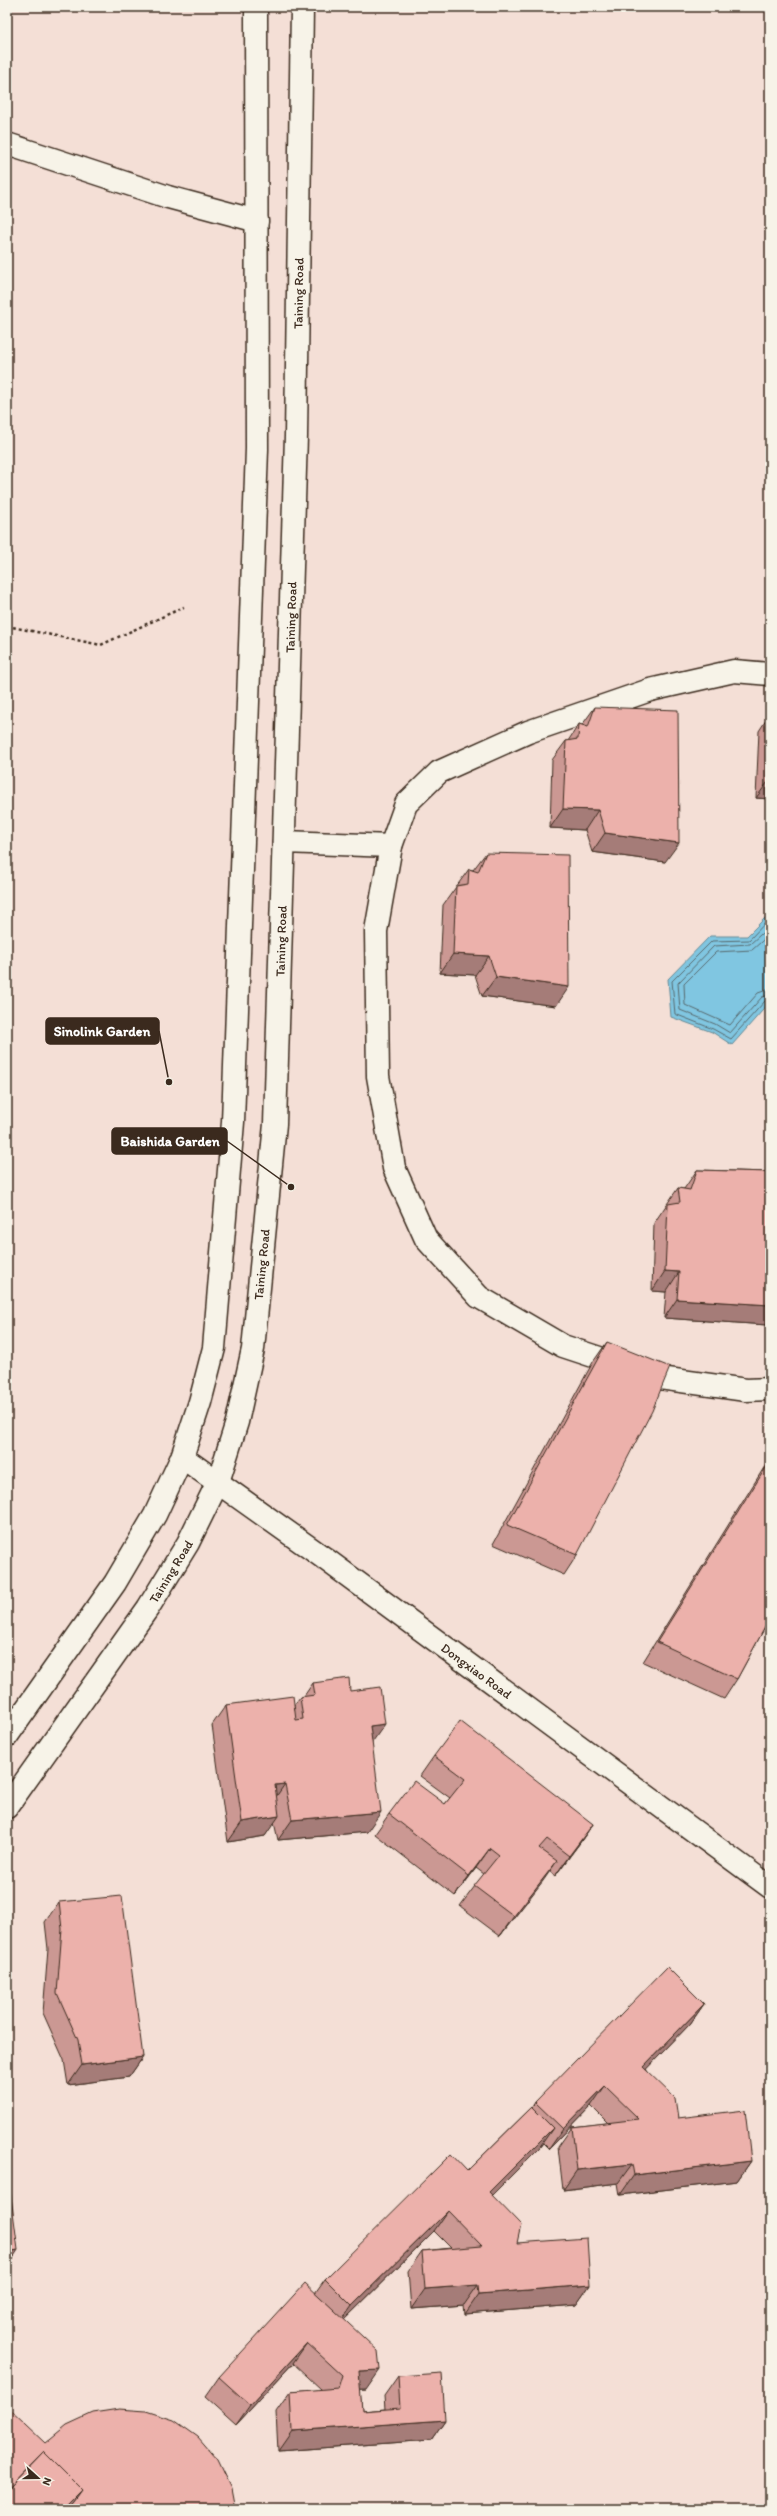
<svg xmlns="http://www.w3.org/2000/svg" width="777" height="2516" font-family="Itim,sans-serif">
<style>
.water{fill:#80c6e1;stroke:#648893}
.lines{fill:none;stroke-linecap:round;stroke-linejoin:round}
.shore{stroke:#57686c;stroke-width:1}
.minor-casing{stroke:#3b2a1e;stroke-width:25}
.major-casing{stroke:#3b2a1e;stroke-width:25}
.path{stroke:#3b2a1e;stroke-width:2.5;stroke-dasharray:3 3;stroke-linecap:butt}
.minor{stroke:#f7f3e8;stroke-width:22}
.major{stroke:#f7f3e8;stroke-width:22}
.wall{fill:#cb9893;stroke:#3b2a1e}
.shaded-wall{fill:#a57c78;stroke:#3b2a1e}
.building{fill:#ecb1ab;stroke:#3b2a1e}
.labels{text-anchor:middle;dominant-baseline:central;stroke-width:3;stroke-linejoin:round;paint-order:stroke}
.street-label{font-size:13px;fill:#3b2a1e;stroke:#f7f3e8}
.leader{fill:none;stroke:#3b2a1e;stroke-width:1.5}
.callout-dot{fill:#3b2a1e;stroke:#f7f3e8;stroke-width:1.5}
.callout{fill:#3b2a1e;stroke:#3b2a1e;stroke-width:1.5}
.callout-label{font-size:14px;text-anchor:middle;font-weight:bold;fill:#fff}
</style>
<rect width="100%" height="100%" fill="#f4dfd6"/>
<filter id="ink" filterUnits="userSpaceOnUse"><feTurbulence type="fractalNoise" baseFrequency=".025" numOctaves="2"/><feDisplacementMap in="SourceGraphic" scale="8" xChannelSelector="R" yChannelSelector="G"/><feConvolveMatrix kernelMatrix="1 2 1 2 8 2 1 2 1" color-interpolation-filters="sRGB"/></filter>
<g filter="url(#ink)">
<path class="water" d="M770 913V1002L732 1045 712 1032 671 1017 668 979 710 936H747Z"/>
<g class="lines">
<path class="shore" d="M770 918 749 940 712 941 672 981 675 1014 713 1029 731 1039 765 1001 770 1000
M770 926 750 944 714 946 678 983 680 1010 715 1024 730 1033 762 997 770 995
M770 934 752 950 716 952 684 984 685 1005 730 1025 758 993 770 989"/>
<defs>
<g id="minor">
<path d="M7 144 168 197 257 221"/>
<path d="M770 674 734 671 650 690 528 732 439 772 406 804 391 846 376 931 378 1076 394 1168 426 1239 479 1297 563 1346 660 1378 746 1390 770 1389"/>
<path d="M284 842 391 846"/>
<path id="s1" d="M182 1457 324 1558 770 1887"/>
</g>
<g id="major">
<path d="M7 1736 115 1583 155 1515 182 1457 200 1402 214 1348 233 1122 257 449 256 7"/>
<path id="s2" d="M7 1807 148 1608 188 1543 218 1482 237 1422 253 1349 275 1124 296 436 302 7"/>
</g>
</defs>
<use href="#minor" class="minor-casing"/>
<use href="#major" class="major-casing"/>
<path class="path" d="M7 626 101 645 184 607"/>
<use href="#minor" class="minor"/>
<use href="#major" class="major"/>
</g>
<path class="wall" d="M595 707 665 862 592 852 585 830 550 828 552 760 566 741H568L579 724 582 725Z
M770 714V799L756 798 759 731Z
M486 853 556 1006 482 996 475 975 440 973 443 905 469 869 473 870Z
M697 1170 770 1172V1322L767 1325 664 1318 666 1292 652 1291 654 1223 678 1188 684 1189Z
M607 1342 577 1555 564 1575 493 1544 593 1362Z
M770 1458V1618L737 1679 724 1699 643 1662Z
M313 1683 350 1691 372 1743 367 1832 278 1840 274 1822 265 1836 228 1842 212 1725 226 1705H294L300 1697 304 1696Z
M434 1756 593 1824 579 1844 555 1876 549 1871 500 1936 460 1906 484 1874 476 1868 455 1896 375 1834 389 1814 445 1804 450 1798 420 1776Z
M59 1902 143 2057 129 2077 68 2085 64 2060 43 2013 48 1949 45 1922Z
M704 2004 690 2024 646 2069 678 2118 751 2161 737 2181 620 2195 618 2183 563 2190 558 2147 572 2127 608 2123 591 2106 549 2149 543 2143 539 2148 492 2195 517 2243 590 2285 576 2305 465 2314 464 2305 411 2309 408 2271 422 2251 451 2248 434 2231 344 2320 366 2390H360L362 2411 385 2409 384 2396 398 2376 445 2420 431 2440 278 2451 276 2412 290 2392 322 2390 293 2363 236 2425 205 2397 219 2377 315 2293 325 2279 467 2171 532 2107 535 2102Z"/>
<path class="shaded-wall" d="M770 779V799L756 798Z
M563 809 598 810 585 830 550 828Z
M605 833 679 843 665 862 592 852Z
M453 954 489 956 475 975 440 973Z
M496 977 569 987 556 1006 482 996Z
M665 1271 679 1272 666 1292 652 1291Z
M677 1299 770 1305V1322L767 1325 664 1318Z
M385 1724 371 1744 370 1726Z
M285 1784 271 1804 275 1785Z
M381 1812 367 1832 278 1840 292 1820Z
M279 1816 265 1836 228 1842 242 1822Z
M593 1824 579 1844 555 1876 569 1856Z
M490 1848 476 1868 455 1896 469 1876Z
M557 1861 543 1881 500 1936 514 1916Z
M704 2004 690 2024 629 2087 643 2067Z
M143 2057 129 2077 68 2085 82 2065Z
M605 2086 591 2106 549 2149 563 2129Z
M553 2128 539 2148 475 2212 489 2192Z
M751 2161 737 2181 620 2195 634 2175Z
M632 2164 618 2183 563 2190 577 2170Z
M448 2211 434 2231 338 2326 352 2306Z
M18 2250 7 2267V2252Z
M478 2285 464 2305 411 2309 425 2289Z
M590 2285 576 2305 465 2314 479 2294Z
M307 2343 293 2363 236 2425 250 2405Z
M380 2370 366 2390 345 2391 359 2371Z
M445 2420 431 2440 278 2451 292 2431Z
M81 2489 67 2509H61Z"/>
<path class="building" d="M595 707 678 710 679 843 605 833 598 810 563 809 566 741 578 739 579 724 588 727Z
M486 853 568 855 569 987 496 977 489 956 453 954 456 886 468 884 469 869 478 872Z
M697 1170 770 1172V1305L677 1299 679 1272 665 1271 668 1204 680 1202 678 1188 690 1190Z
M607 1342 670 1367 652 1411 577 1555 507 1525Z
M770 1461V1618L737 1679 657 1642Z
M349 1678 350 1691 380 1687 385 1724 370 1726 381 1812 292 1820 285 1784 275 1785 279 1816 242 1822 226 1705 293 1696 296 1720 303 1719 300 1697 315 1695 313 1683Z
M460 1721 593 1824 569 1856 547 1839 539 1848 557 1861 514 1916 474 1886 499 1855 490 1848 469 1876 389 1814 414 1781 445 1804 465 1779 434 1756Z
M122 1896 143 2057 82 2065 78 2040 57 1993 62 1929 59 1902Z
M667 1967 704 2004 643 2067 675 2098 678 2118 745 2110 751 2161 634 2175 632 2164 577 2170 572 2127 639 2119 605 2086 563 2129 535 2102Z
M532 2107 553 2128 489 2192 521 2225 517 2243 587 2238 590 2285 479 2294 478 2285 425 2289 422 2251 482 2246 448 2211 352 2306 325 2279 451 2154 467 2171Z
M7 2166 18 2250 7 2252Z
M305 2283 378 2351 380 2370 359 2371 362 2411 400 2408 398 2376 442 2373 445 2420 292 2431 290 2392 338 2388 342 2375 307 2343 250 2405 219 2377Z
M7 2407 45 2443 67 2425 93 2413 119 2409 146 2411 174 2420 198 2437 217 2459 231 2488 235 2509H65L73 2500 81 2489 44 2452 7 2490Z
M44 2452 81 2489 61 2509H7V2490Z"/>
</g>
<g class="labels">
<g class="street-label">
<text stroke="none"><textPath href="#s2" startOffset="1583">Taining Road</textPath></text>
<text stroke="none"><textPath href="#s2" startOffset="1259">Taining Road</textPath></text>
<text stroke="none"><textPath href="#s2" startOffset="935">Taining Road</textPath></text>
<text stroke="none"><textPath href="#s2" startOffset="611">Taining Road</textPath></text>
<text stroke="none"><textPath href="#s2" startOffset="287">Taining Road</textPath></text>
<text stroke="none"><textPath href="#s1" startOffset="364">Dongxiao Road</textPath></text>
</g>
</g>
<path class="leader" d="M169 1082L159 1031M291 1187L227 1141"/>
<g class="callout-dot">
<circle cx="169" cy="1082" r="4"/>
<circle cx="291" cy="1187" r="4"/>
</g>
<g class="callout">
<rect x="46" y="1018" width="113" height="26" rx="4"/>
<rect x="112" y="1128" width="115" height="26" rx="4"/>
</g>
<g class="callout-label">
<text x="102" y="1036">Sinolink Garden</text>
<text x="170" y="1146">Baishida Garden</text>
</g>
<rect width="777" height="2516" fill="none" stroke="#f7f3e8" stroke-width="24"/>
<rect x="12" y="12" width="753" height="2492" fill="none" stroke="#3b2a1e" stroke-width="1.5" filter="url(#ink)"/>
<g transform="translate(38 2478) rotate(111)" stroke="#f7f3e8" stroke-width="3" paint-order="stroke">
<path d="M0-3L7 15L0 10L-7 15Z" fill="#3b2a1e"/>
<text y="-6" font-size="11" font-weight="bold" text-anchor="middle" fill="#3b2a1e">N</text>
</g>
</svg>
